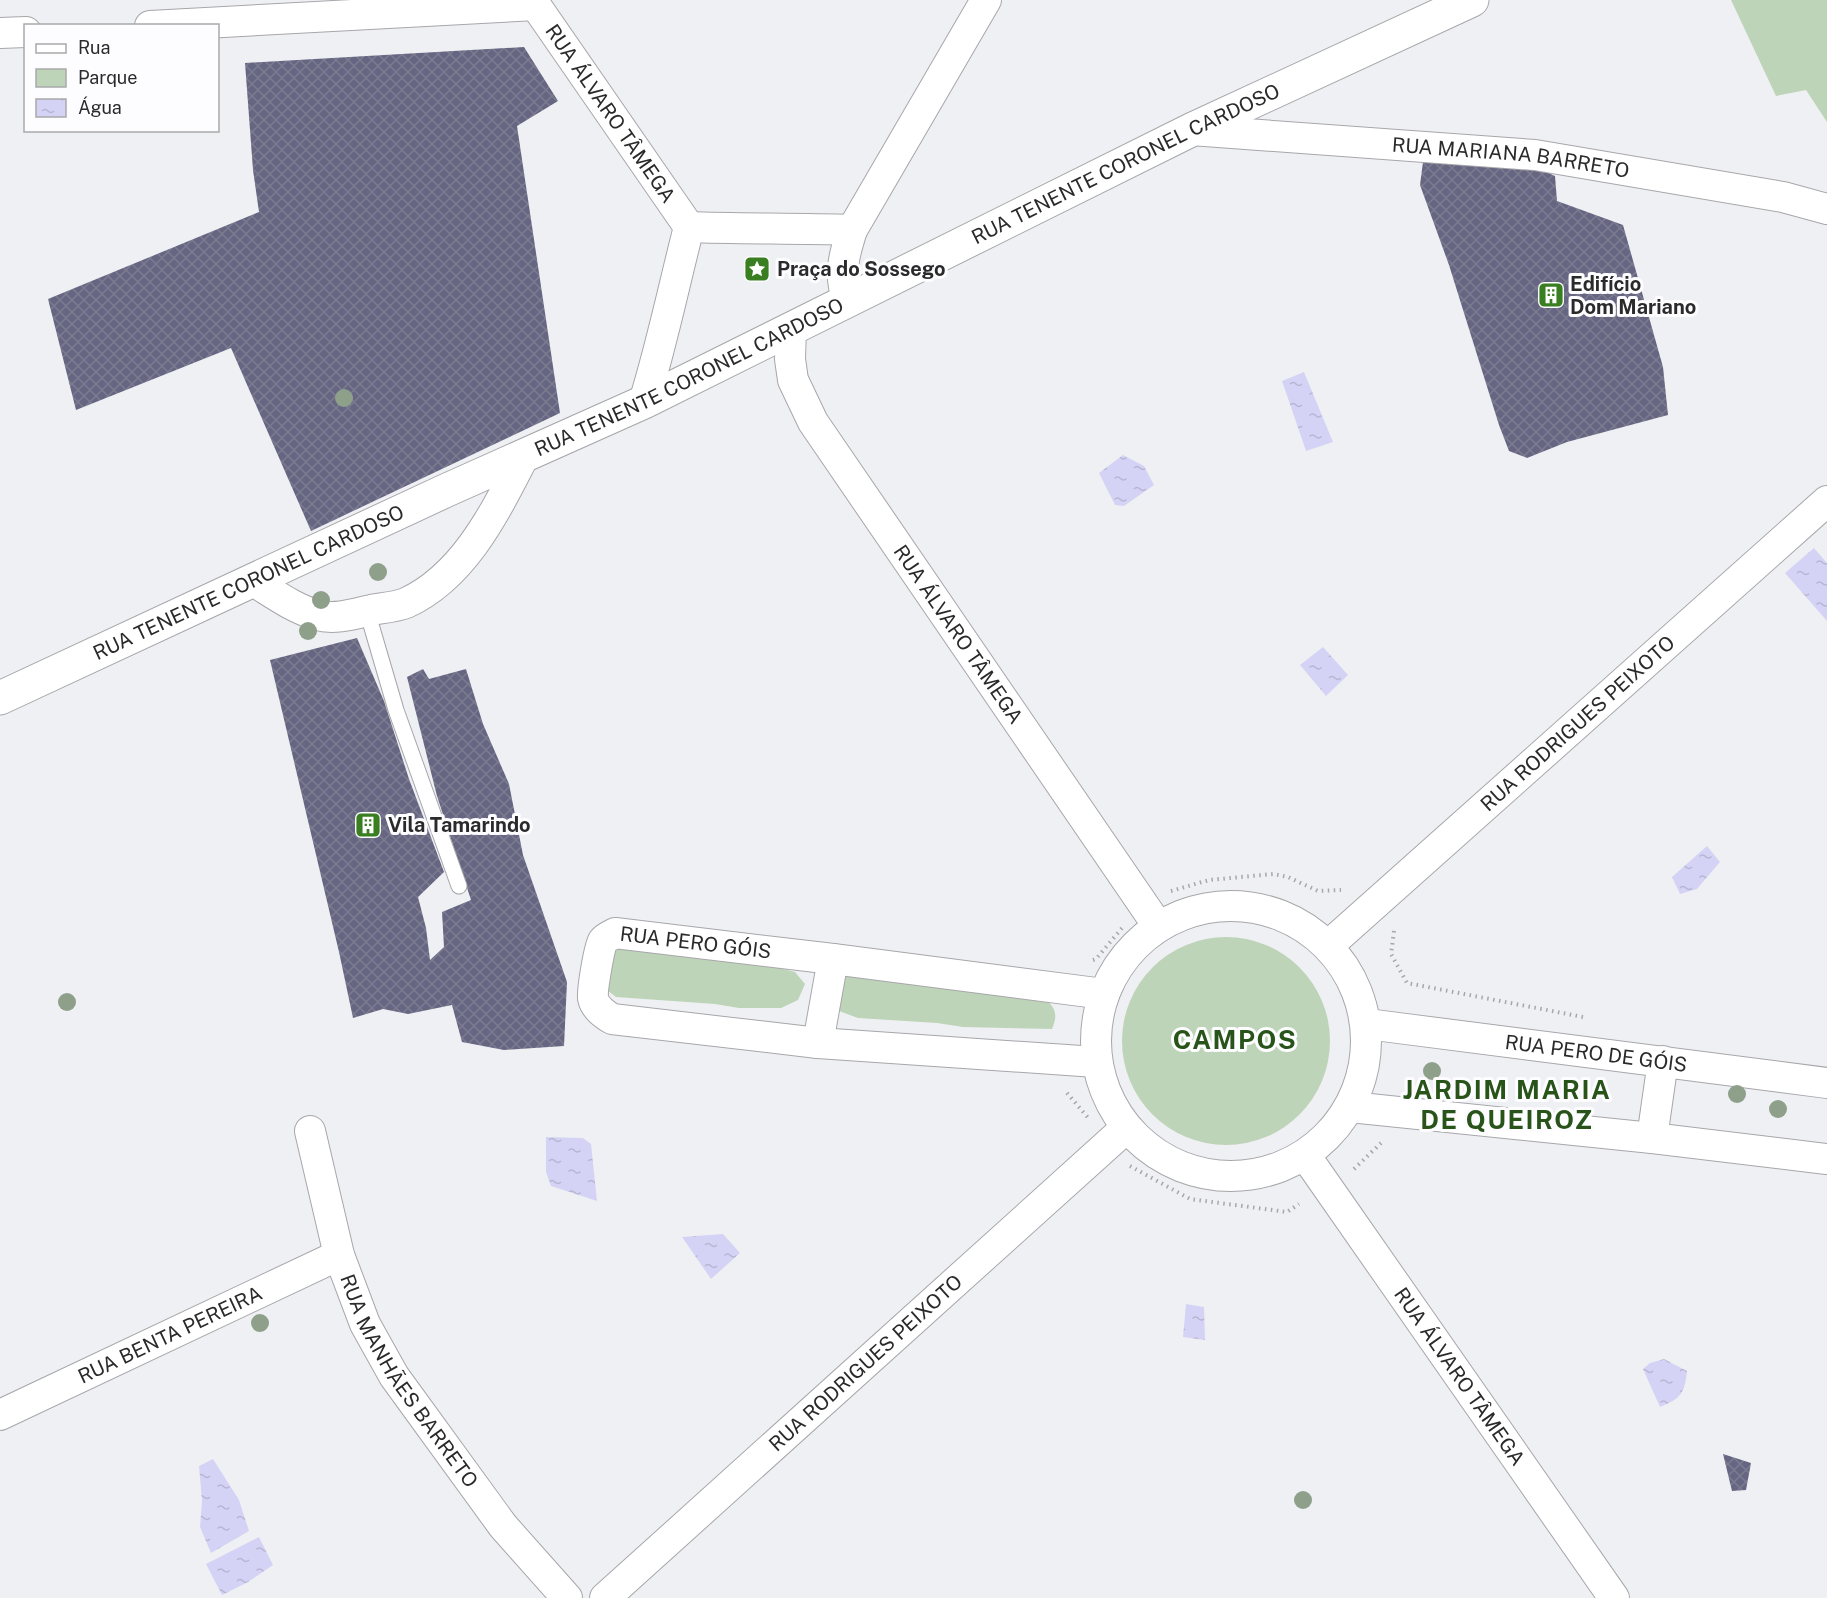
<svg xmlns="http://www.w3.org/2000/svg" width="1827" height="1598" font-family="'Public Sans',sans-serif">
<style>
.green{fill:#bed4b8}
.water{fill:url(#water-ripples)}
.building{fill:url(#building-cross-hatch)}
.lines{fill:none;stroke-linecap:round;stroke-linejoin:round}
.service-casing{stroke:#a7a7ab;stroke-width:17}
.minor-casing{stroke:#a7a7ab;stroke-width:32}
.secondary-casing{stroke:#a7a7ab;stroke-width:35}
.path{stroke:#a6a7aa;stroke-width:4;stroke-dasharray:1.5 4.5;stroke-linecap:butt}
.service{stroke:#fff;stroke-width:15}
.minor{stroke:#fff;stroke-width:30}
.secondary{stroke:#fff;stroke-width:33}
.tree{fill:#8ea08a}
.labels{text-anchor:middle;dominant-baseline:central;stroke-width:6;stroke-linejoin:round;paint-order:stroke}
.street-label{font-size:20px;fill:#2a2a2b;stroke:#fdfdff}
.poi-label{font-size:20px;font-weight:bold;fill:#2a2a2b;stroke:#fdfdff;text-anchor:start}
.district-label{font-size:26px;font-weight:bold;letter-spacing:1.5px;fill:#28541a;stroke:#fdfdff}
</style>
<defs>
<pattern id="water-ripples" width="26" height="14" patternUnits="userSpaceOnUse" patternTransform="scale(1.5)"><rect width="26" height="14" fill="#d4d3f5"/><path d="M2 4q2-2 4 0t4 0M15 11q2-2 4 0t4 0" fill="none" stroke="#b6b5d2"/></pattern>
<pattern id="building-cross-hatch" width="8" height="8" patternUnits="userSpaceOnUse" patternTransform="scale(1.5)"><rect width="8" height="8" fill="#666582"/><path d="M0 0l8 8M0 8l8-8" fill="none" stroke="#7c7c91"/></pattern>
</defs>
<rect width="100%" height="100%" fill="#eff0f4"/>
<path class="green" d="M1731 0H1827V122L1806 90 1776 96Z
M1122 1041a104 104 0 1 1 208 0a104 104 0 1 1-208 0Z
M624 945 755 962 795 972 805 984 798 1000 781 1008H739L715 1004 616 997 603 987 611 952Z
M844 975 1047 1001C1057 1009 1057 1018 1052 1029L963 1027 937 1023 858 1018 839 1011 833 1000Z"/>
<path class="water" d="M1304 372 1333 442 1306 451 1282 381Z
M1123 455 1144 466 1154 485 1124 506 1115 505 1099 473Z
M1814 548 1827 563V621L1785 573Z
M1323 647 1348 675 1326 696 1300 665Z
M1707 846 1720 862 1697 889 1680 894 1672 877Z
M546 1137 583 1138 591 1144 597 1201 551 1186 546 1172Z
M723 1234 740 1253 711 1279 682 1237Z
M1186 1304 1204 1307 1205 1340 1183 1337Z
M1664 1359 1687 1371C1685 1392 1681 1399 1660 1407L1643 1369 1650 1363Z
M213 1459 239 1500 249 1531 211 1553 200 1527 202 1501 199 1466Z
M259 1537 273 1565 248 1582 222 1595 206 1564Z"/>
<path class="building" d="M524 47 558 101 517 126 560 413 311 531 231 348 76 410 48 299 259 212 253 170 245 63Z
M1423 162 1489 163 1544 171 1555 176 1557 201 1623 225 1663 367 1668 415 1567 442 1527 458 1509 451 1499 425 1449 265 1420 185Z
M357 638 384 701 409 779 444 872 418 897 426 928 430 960 444 947 442 912 471 900 437 796 407 677 423 669 429 679 466 669 483 724 509 784 523 855 567 982 564 1046 504 1050 462 1042 452 1005 408 1014 383 1009 353 1018 339 952 270 660Z
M1723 1454 1751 1463 1746 1490 1732 1491Z"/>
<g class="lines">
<defs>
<path id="service" d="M367 611 396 710 459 886"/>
<g id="minor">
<path id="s1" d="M532 0 689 227C674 285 662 344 644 402"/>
<path d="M150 26 536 5"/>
<path d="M0 33 26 32"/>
<path id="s2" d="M1191 130 1535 155 1783 197 1827 209"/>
<path d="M689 227C744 229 798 228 852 230"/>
<path d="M848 301C838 275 844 255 852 230L986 0"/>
<path id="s3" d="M791 328 790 359 793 380 813 422 1158 926"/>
<path d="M253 581C273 593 294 609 317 615 334 620 354 614 371 610 382 608 396 607 406 603 465 576 496 510 524 456"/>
<circle cx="1231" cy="1041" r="135"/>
<path id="s4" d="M1329 945 1827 501"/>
<path id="s5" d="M1367 1024 1827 1083"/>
<path d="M818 1043 833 959"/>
<path id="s6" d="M1096 1062 818 1043 612 1019C604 1014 595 1008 593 998 592 990 599 948 603 941 606 937 610 936 615 933L833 959 1104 994"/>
<path d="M1350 1107 1652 1138 1827 1159"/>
<path id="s7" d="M310 1131 339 1255 365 1324 394 1376 503 1526 567 1598"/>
<path d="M1652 1138 1663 1061"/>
<path id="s8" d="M1305 1155 1614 1598"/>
<path id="s9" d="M0 1415 339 1255"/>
<path id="s10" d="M605 1598 1126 1128"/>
</g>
<g id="secondary">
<path id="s11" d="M0 698 447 490 644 402 1191 130 1472 0"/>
</g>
</defs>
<use href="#service" class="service-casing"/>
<use href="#minor" class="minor-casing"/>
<use href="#secondary" class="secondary-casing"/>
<path class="path" d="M1171 891 1209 880 1273 874 1288 877 1318 891 1341 890
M1394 931 1391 954 1407 983 1583 1017
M1093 960 1096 959 1122 928
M1067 1093 1090 1120
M1130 1166 1190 1199 1287 1212 1299 1204
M1354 1169 1381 1143"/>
<use href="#service" class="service"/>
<use href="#minor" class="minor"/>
<use href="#secondary" class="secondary"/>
</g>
<g class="tree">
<circle cx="344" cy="398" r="9"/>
<circle cx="378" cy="572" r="9"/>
<circle cx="321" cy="600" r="9"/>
<circle cx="308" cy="631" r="9"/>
<circle cx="67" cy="1002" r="9"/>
<circle cx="1432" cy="1071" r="9"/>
<circle cx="1737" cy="1094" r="9"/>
<circle cx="1778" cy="1109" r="9"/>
<circle cx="260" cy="1323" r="9"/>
<circle cx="1303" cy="1500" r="9"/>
</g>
<defs>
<symbol id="sight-square" viewBox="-11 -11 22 22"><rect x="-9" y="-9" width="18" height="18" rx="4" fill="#397e20" stroke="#fdfdff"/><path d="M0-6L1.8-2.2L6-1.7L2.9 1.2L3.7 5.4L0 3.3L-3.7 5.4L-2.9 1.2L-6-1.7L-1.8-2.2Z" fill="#fff"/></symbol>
<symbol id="building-square" viewBox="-11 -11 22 22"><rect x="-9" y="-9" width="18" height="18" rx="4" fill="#397e20" stroke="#fdfdff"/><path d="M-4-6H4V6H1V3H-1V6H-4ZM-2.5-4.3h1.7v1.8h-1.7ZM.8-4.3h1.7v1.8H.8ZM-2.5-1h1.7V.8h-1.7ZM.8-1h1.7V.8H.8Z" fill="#fff"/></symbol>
</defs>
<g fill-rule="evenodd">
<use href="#sight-square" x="742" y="254" width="30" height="30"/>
<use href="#building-square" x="1536" y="280" width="30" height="30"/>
<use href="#building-square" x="353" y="810" width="30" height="30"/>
</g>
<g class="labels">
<g class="street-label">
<text stroke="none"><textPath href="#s1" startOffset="138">RUA ÁLVARO TÂMEGA</textPath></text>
<text stroke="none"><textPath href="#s2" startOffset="321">RUA MARIANA BARRETO</textPath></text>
<text stroke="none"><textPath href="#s11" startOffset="1246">RUA TENENTE CORONEL CARDOSO</textPath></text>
<text stroke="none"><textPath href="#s11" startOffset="760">RUA TENENTE CORONEL CARDOSO</textPath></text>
<text stroke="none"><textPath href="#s11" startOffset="274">RUA TENENTE CORONEL CARDOSO</textPath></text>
<text stroke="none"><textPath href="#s3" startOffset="356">RUA ÁLVARO TÂMEGA</textPath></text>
<text stroke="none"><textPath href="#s4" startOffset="333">RUA RODRIGUES PEIXOTO</textPath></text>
<text stroke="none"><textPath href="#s6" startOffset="669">RUA PERO GÓIS</textPath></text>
<text stroke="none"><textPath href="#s5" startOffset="231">RUA PERO DE GÓIS</textPath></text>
<text stroke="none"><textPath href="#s9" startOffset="188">RUA BENTA PEREIRA</textPath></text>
<text stroke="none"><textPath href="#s10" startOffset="351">RUA RODRIGUES PEIXOTO</textPath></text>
<text stroke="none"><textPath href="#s8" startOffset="270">RUA ÁLVARO TÂMEGA</textPath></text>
<text stroke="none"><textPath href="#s7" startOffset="272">RUA MANHÃES BARRETO</textPath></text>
</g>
<g class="poi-label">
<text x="777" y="269">Praça do Sossego</text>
<text x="1570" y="284">Edifício<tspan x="1570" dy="23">Dom Mariano</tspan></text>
<text x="388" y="825">Vila Tamarindo</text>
</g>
<g class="district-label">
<text x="1235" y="1039">CAMPOS</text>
<text x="1507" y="1089">JARDIM MARIA<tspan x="1507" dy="30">DE QUEIROZ</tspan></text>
</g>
</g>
<rect x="24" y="24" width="195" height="108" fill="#fdfdff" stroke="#a9a9aa" stroke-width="1.5"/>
<rect x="36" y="44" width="30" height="9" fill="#ffffff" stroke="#a9a9aa" stroke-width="1.5"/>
<text x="78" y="54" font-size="18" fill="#2a2a2b">Rua</text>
<rect x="36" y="69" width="30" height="18" fill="#bed4b8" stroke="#a9a9aa" stroke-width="1.5"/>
<text x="78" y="84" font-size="18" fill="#2a2a2b">Parque</text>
<rect x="36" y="99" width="30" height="18" fill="url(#water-ripples)" stroke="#a9a9aa" stroke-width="1.5"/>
<text x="78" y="114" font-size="18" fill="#2a2a2b">Água</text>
</svg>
